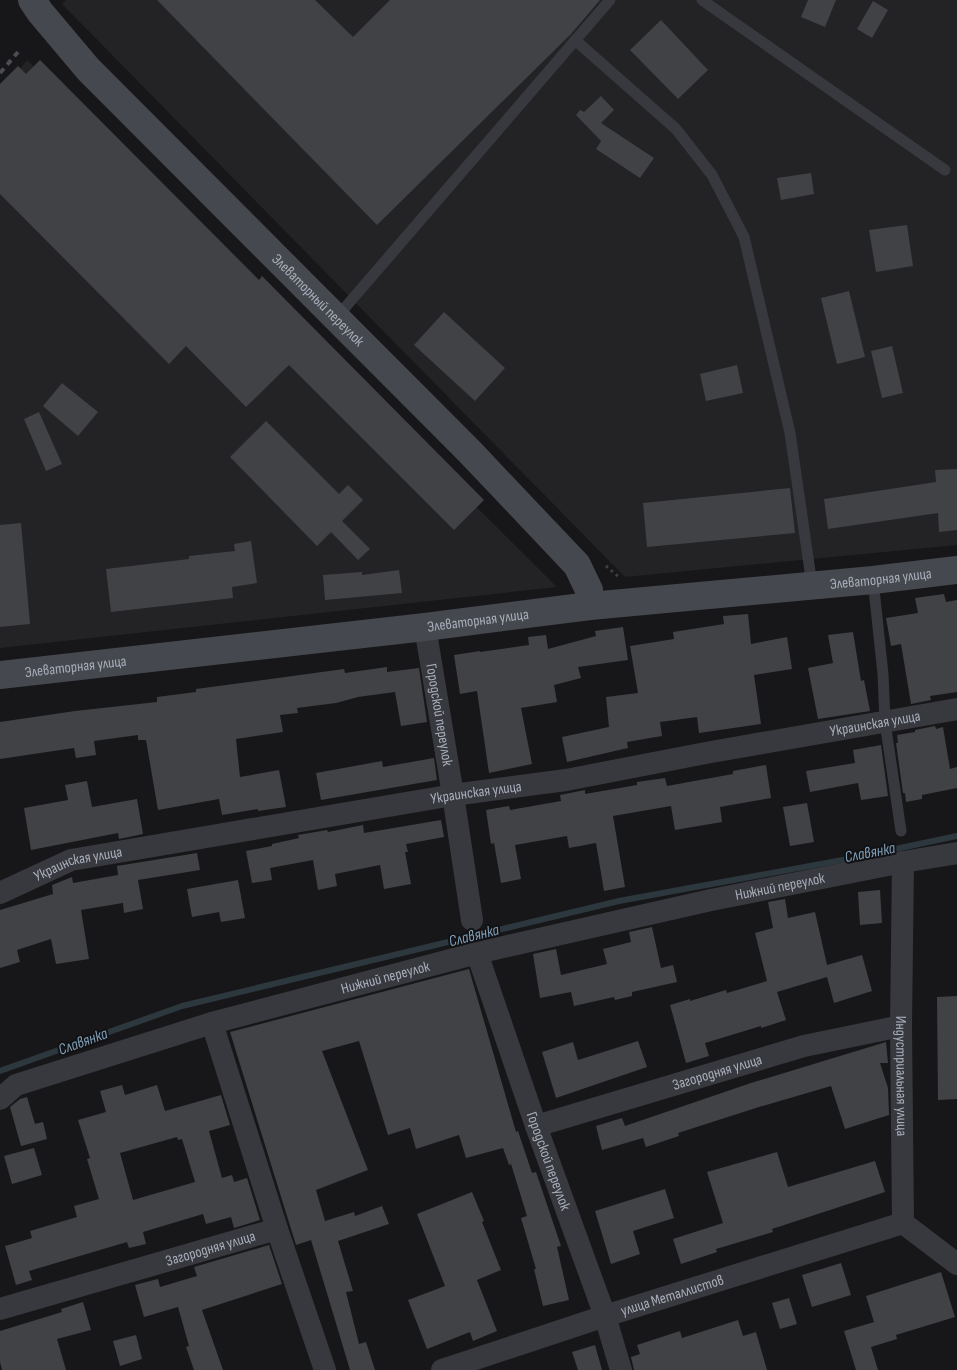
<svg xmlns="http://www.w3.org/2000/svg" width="957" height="1370" font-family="'Sofia Sans Condensed',sans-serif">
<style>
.built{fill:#232326}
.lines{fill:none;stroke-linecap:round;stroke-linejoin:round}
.stream{stroke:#2c373e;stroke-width:6}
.building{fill:#414246;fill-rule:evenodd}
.path{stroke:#3e4046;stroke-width:3;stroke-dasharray:2.5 4;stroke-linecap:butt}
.service{stroke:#38393f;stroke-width:11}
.minor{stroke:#38393f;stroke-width:22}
.secondary{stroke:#46484f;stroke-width:28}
.rail{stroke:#4b4d54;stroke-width:4;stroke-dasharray:6 5;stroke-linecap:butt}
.labels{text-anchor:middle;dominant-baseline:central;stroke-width:4;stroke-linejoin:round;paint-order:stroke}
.street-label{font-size:15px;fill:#a8aeba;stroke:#121214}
.water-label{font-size:16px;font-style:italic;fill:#7e9eb7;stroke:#121214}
</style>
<rect width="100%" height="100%" fill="#171719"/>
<path class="built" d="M66 0H957V545L625 577 62 4Z
M27 60 557 587 0 648V94Z"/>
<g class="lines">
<path class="stream" d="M0 1071 182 1006 619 901 848 859 957 836"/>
</g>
<path class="building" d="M157 0H315L353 37 390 0H600L571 34 377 225Z
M808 0H836L825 27 801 17Z
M873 1 888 10 872 38 857 29Z
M661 20 708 70 678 99 630 50Z
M40 60 259 280 262 276 484 500 454 530 289 365 246 407 186 346 169 364 0 194V84L18 66 26 74Z
M601 96 614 110 601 123 654 158 640 178 596 149 601 141 576 115 580 110 584 112Z
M811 173 814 194 781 200 777 178Z
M907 225 913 266 876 272 869 230Z
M849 291 865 357 837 364 821 298Z
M444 312 505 368 475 401 414 345Z
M892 346 903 393 882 398 871 351Z
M737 365 743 393 706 401 700 374Z
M62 383 98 412 78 436 43 406Z
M39 412 62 464 46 471 24 419Z
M266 421 339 494 348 485 363 500 342 521 370 549 358 560 331 532 317 546 230 457Z
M957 469V530L939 532 938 513 828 529 824 499 936 482 935 470Z
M790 488 795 533 647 547 643 503Z
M21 523 30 624 0 627V525Z
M251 541 257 583 232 587 233 598 111 612 106 569 189 559V556L235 551 234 544Z
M399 570 402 593 325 600 323 575 362 572V575Z
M944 594 946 602 957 600V692L930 696 931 700 911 704 901 644 891 646 886 618 918 613 915 598Z
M748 614 751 644 787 637 792 669 754 675 761 724 699 733 697 717 660 722 662 736 627 742 628 748 567 762 562 737 609 727 606 697 638 693 630 646 674 639 673 632 724 624 723 616Z
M623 627 628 660 578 667 581 678 554 685 557 702 521 708 532 764 489 773 477 691 460 694 454 655 480 651V652L529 645 528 637 546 635 548 649 596 636 595 631Z
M853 632 861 681 864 680 870 711 818 719 808 668 833 663 828 635Z
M387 667V672L419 668 427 722 401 726 395 692 358 697 336 703 297 708 298 713 280 715 283 732 236 739 240 777 279 770 286 807 258 811V809L222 815 219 799 158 810 146 740H138V735L94 741 96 755 76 758 74 748 0 759V722L75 711 157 702V697L196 692V689L344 669 345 673Z
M935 726 936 729 943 727 950 769 957 767V788L922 795V799L906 802 905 793H903L896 743H898L897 735 915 732V730Z
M881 745 888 796 861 800 858 783 810 792 806 771 855 763 853 750Z
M434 758 437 780 321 800 316 773 382 761 383 767Z
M766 765 771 798 720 807 722 822 675 830 671 806 613 816 625 887 604 891 596 843 569 848 567 836 515 845 521 879 501 883 494 843 491 844 486 810 509 806 510 810 561 801 560 795 585 790V794L637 785V782L665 778 667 786 733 774V771Z
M87 781 92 807 137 799 143 834 119 839 118 833 31 850 24 808 68 800 65 785Z
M807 803 814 842 790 846 783 807Z
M441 820 444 837 406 844 408 852H405L411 884 384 889 380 865 335 874 337 886 318 890 313 860 270 868 272 880 252 883 246 851 272 846V844L299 838 298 835 327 830 328 832 363 825 364 833Z
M197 853 200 870 138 880 143 909 124 913 123 903 81 910 89 959 56 964 51 939 17 950 20 962 0 968V910L53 894 52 885 72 877 73 883 118 875 117 866Z
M238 880 245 918 221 922 219 912 192 917 187 889Z
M880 890 882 923 860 925 858 892Z
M785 899 788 918 815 912 827 965 862 955 872 991 834 1003 827 977 777 992 786 1020 761 1028V1026L705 1043 709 1056 686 1063 670 1005 690 999V1001L726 990 727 993 767 981 755 933 773 928 768 902Z
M652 927 661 968 673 965 677 982 632 992V996L615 1000 614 997 574 1006 571 992 540 998 533 954 556 949 561 975 607 964 603 949 631 942 629 932Z
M469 969 516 1132 518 1131 532 1173 536 1172 561 1246 557 1247 569 1300 543 1306 534 1269H536L521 1218 527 1216 511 1164 509 1165 503 1148 466 1158 459 1135 416 1149 410 1128 388 1135 359 1041 322 1051 368 1170 316 1190 325 1221 354 1212 355 1216 382 1206 389 1224 338 1241 353 1291 346 1292 359 1344 366 1342 375 1370H350L311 1240 296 1245 230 1032Z
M957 996V1099L938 1100 937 997Z
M638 1041 647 1067 556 1098 542 1052 573 1042 578 1060Z
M886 1042 888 1063H880L888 1088 889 1115 845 1129 831 1086 759 1107 678 1133 679 1136 646 1147 643 1138 602 1150 596 1126 622 1118 625 1126 751 1083Z
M122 1085 125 1095 157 1085 165 1111 221 1095 230 1125 209 1131 222 1178 232 1175 234 1182 247 1178 260 1220 234 1228 231 1217 206 1224 203 1214 143 1232 146 1244 129 1248 127 1242 29 1271 32 1280 16 1285 5 1246 32 1238 30 1231 77 1217 74 1206 99 1199 87 1159 90 1158 78 1120 106 1112 100 1091ZM177 1137 178 1140 182 1139 195 1182 133 1200 120 1153Z
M27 1097 35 1124 43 1122 47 1139 21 1146 10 1107 20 1099Z
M34 1148 42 1175 12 1184 4 1156Z
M777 1152 788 1187 875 1161 885 1192 772 1229 773 1232 716 1249 717 1252 681 1264 673 1239 723 1223 707 1172Z
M665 1189 674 1218 633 1231 640 1254 611 1264 595 1211Z
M472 1192 484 1221 482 1222 501 1270 477 1280 497 1331 473 1341 470 1332 427 1349 408 1300 445 1286 417 1214Z
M269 1245 282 1284 202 1310 223 1370H194L186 1347 189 1346 178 1307 144 1317 135 1285 158 1279 160 1287 197 1276 194 1267Z
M841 1263 851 1295 812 1307 802 1275Z
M941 1272 955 1317 896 1335 897 1339 871 1347 878 1370H856L844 1331 874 1322 866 1296Z
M789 1298 797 1324 780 1329 772 1303Z
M83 1302 91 1330 57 1339 66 1370H2L0 1362V1331L62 1312 61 1309Z
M738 1320 743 1336 756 1332 767 1370H634L631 1357 640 1354 637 1345 680 1331 682 1338Z
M136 1335 142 1359 120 1366 113 1341Z
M595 1345 602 1370H578L572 1352Z"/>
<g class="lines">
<path class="path" d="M606 566 620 578"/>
<path class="service" d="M702 0 945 170
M575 40 676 129 712 175 744 237 790 433 812 585
M336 318 610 0
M873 580 883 674 885 722 901 831"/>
<g class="minor">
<path id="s1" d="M425 627 453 795 472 920"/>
<path id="s2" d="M903 862 901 1026 903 1223 957 1264"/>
<path id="s3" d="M0 893 71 860 453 795 566 780 711 752 957 709"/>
<path id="s4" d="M477 953 536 1126 605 1316 621 1370"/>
<path d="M212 1023 277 1229 325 1370"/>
<path id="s5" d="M0 1099 16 1085 212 1023 477 953 711 900 903 862 957 853"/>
<path id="s6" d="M536 1126 804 1046 901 1026"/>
<path id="s7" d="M0 1309 277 1229"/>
<path id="s8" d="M442 1370 605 1316 903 1223"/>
</g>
<g class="secondary">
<path id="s9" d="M32 0 40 12 88 69 470 452 577 565 589 590 590 606"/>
<path id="s10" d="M0 675 425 627 590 606 873 580 957 570"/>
</g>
<path class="rail" d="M0 73 18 52"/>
</g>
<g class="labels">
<g class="street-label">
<text stroke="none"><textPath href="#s9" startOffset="415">Элеваторный переулок</textPath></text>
<text stroke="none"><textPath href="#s10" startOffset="886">Элеваторная улица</textPath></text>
<text stroke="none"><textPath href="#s10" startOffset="481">Элеваторная улица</textPath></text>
<text stroke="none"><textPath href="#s10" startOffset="76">Элеваторная улица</textPath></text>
<text stroke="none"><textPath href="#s1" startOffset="89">Городской переулок</textPath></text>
<text stroke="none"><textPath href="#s3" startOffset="894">Украинская улица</textPath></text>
<text stroke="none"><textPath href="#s3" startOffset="489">Украинская улица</textPath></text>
<text stroke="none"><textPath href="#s3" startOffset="84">Украинская улица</textPath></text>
<text stroke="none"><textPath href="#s5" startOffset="811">Нижний переулок</textPath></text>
<text stroke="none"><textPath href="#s5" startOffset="406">Нижний переулок</textPath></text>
<text stroke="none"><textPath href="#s6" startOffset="189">Загородняя улица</textPath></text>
<text stroke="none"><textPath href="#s2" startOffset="214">Индустриальная улица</textPath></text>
<text stroke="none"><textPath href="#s4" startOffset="220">Городской переулок</textPath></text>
<text stroke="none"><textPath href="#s7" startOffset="219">Загородняя улица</textPath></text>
<text stroke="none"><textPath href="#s8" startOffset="242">улица Металлистов</textPath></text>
</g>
<g class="water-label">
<text transform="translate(870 853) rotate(-11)">Славянка</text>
<text transform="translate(474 936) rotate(-14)">Славянка</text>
<text transform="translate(83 1042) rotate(-20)">Славянка</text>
</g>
</g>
</svg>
